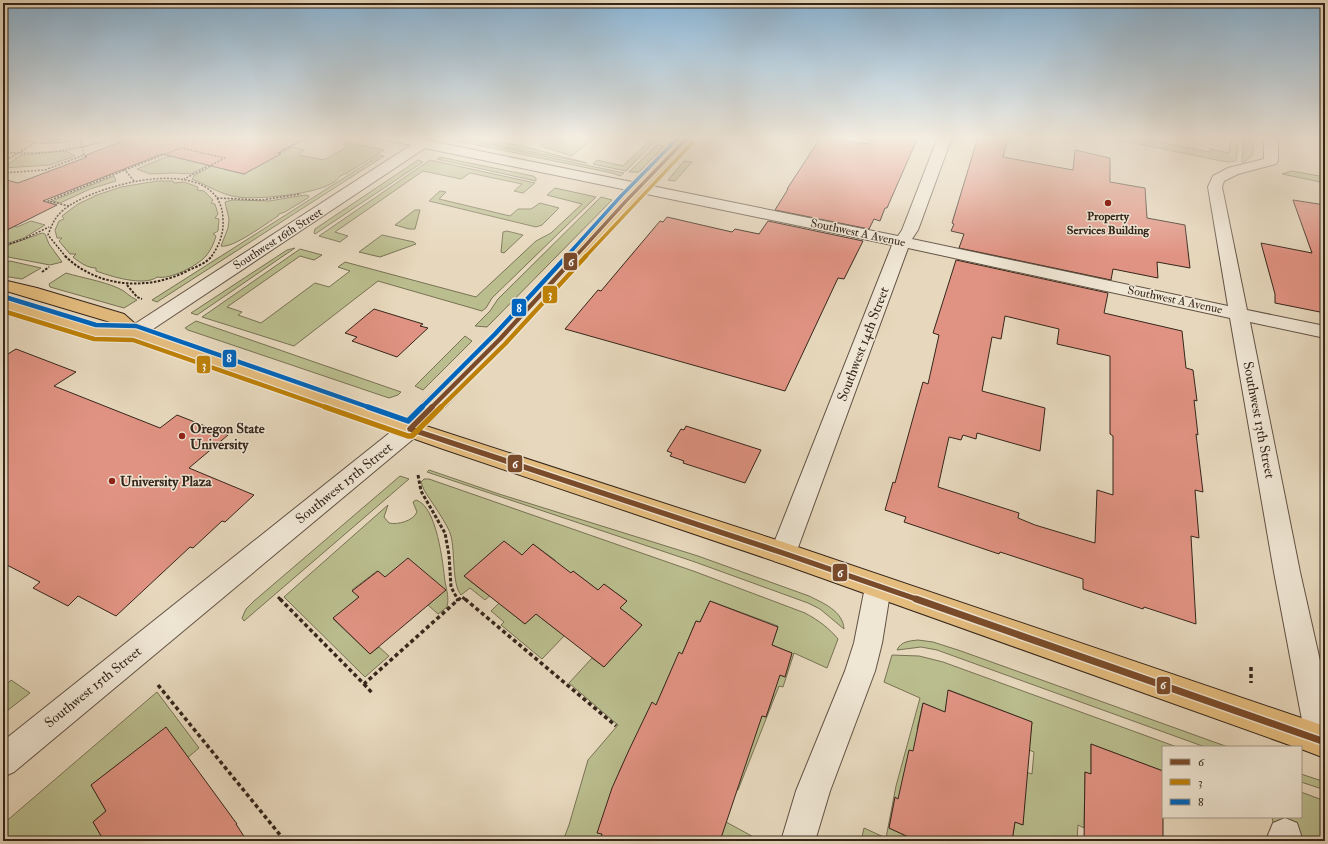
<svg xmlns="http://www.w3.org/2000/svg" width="1328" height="844" font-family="'IM FELL Double Pica',serif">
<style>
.green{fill:#babd8e;stroke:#787254}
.building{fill:#e19383;stroke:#35261b;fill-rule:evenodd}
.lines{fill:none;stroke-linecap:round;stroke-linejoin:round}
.minor-casing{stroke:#625244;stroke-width:2}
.major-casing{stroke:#35261b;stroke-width:2}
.path-far3{stroke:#35261b;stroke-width:1.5;stroke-dasharray:2 1.5;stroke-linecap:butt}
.path-far2{stroke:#35261b;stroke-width:2;stroke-dasharray:2.5 1.5;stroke-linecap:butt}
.path-far1{stroke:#35261b;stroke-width:3;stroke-dasharray:3.5 2;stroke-linecap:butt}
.path{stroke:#35261b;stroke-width:3.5;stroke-dasharray:4 3;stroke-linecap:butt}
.minor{fill:#efe6d4;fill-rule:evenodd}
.major{fill:#e4bc7e;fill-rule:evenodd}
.bus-1-far3-casing{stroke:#efe6d4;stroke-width:5.5}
.bus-1-far2-casing{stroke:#efe6d4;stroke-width:7}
.bus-1-far1-casing{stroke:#efe6d4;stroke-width:8}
.bus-1-casing{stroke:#efe6d4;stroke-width:10}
.bus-2-far2-casing{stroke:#efe6d4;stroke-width:5.5}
.bus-2-far1-casing{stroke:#efe6d4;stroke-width:7}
.bus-2-casing{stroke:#efe6d4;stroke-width:8}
.bus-3-far2-casing{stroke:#efe6d4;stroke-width:5.5}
.bus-3-far1-casing{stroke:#efe6d4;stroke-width:7}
.bus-3-casing{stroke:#efe6d4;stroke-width:8}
.bus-1-far3{stroke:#7a4b2a;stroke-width:3.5}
.bus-1-far2{stroke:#7a4b2a;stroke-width:4.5}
.bus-1-far1{stroke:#7a4b2a;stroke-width:5.5}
.bus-1{stroke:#7a4b2a;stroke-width:7}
.bus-2-far2{stroke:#bd8008;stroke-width:3.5}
.bus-2-far1{stroke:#bd8008;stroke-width:4.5}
.bus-2{stroke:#bd8008;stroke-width:5.5}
.bus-3-far2{stroke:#0065bd;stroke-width:3.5}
.bus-3-far1{stroke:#0065bd;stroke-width:4.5}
.bus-3{stroke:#0065bd;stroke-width:5.5}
.poi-dot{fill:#8f2418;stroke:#efe6d4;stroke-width:1.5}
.labels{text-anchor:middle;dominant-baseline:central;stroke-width:3;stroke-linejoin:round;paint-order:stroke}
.far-poi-label{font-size:12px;font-weight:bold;fill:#35261b;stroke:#efe6d4}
.far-street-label{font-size:12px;fill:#35261b;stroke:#efe6d4}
.street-label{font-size:14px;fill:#35261b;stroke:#efe6d4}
.poi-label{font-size:14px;font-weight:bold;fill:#35261b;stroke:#efe6d4;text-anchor:start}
.line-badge{stroke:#efe6d4;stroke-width:1.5}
.badge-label{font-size:11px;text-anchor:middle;font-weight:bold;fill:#fff}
</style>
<rect width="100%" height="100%" fill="#e7d8bd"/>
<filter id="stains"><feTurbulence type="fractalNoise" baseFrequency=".005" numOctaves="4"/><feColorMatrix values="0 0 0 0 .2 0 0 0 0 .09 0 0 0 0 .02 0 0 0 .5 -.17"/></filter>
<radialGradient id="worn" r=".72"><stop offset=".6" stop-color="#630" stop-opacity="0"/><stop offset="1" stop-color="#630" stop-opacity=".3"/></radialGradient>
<path class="green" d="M19 137H81L49 141 47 140H30Z
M554 137H594L572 156 540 146Z
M647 137H657V139L626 171 593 164 597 160 623 166 652 138Z
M1104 137H1133L1210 152V149L1229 153 1231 137H1239L1236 161 1227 162Z
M1244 137H1254L1253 155 1244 162H1242Z
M461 139 624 173 620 176 612 173 458 141Z
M467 139 518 145 587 163H586Z
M347 142 384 150 347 173 340 176C332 194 256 200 238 197 221 195 207 185 192 179L195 175 216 164 226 170 244 174 293 147 304 150 299 155 324 160 347 147 344 145Z
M657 145 665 146 639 172H629Z
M66 151 75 156 50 165 3 168 21 155Z
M380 155 384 156 157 302 152 300Z
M175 156 220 159 191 174 174 173 150 174 137 169 166 157Z
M440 157 533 176 536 178V181L437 159Z
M418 160 423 162 315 234 314 233 315 229Z
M430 160 535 183 523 193 514 191 522 184 470 173 461 179 423 171 335 232 348 236 340 242 319 236Z
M684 161 692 162 675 181 668 180Z
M1292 171 1325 177V183L1282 174Z
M114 176 116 181 90 189 60 203 52 201Z
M157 181H173L174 183 184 182 198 187 197 190 204 191 213 200 211 203 215 204 218 214 215 218 219 219 218 231 213 234 216 236C214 243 211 250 206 256 197 266 170 280 157 277 144 287 110 276 96 271V268C88 268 80 263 73 257L76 254H70L59 241 62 238H57L55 230 59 221 64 219 62 216 78 204 93 197 94 196 121 187Z
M555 188 596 197 492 298 486 308 482 311 378 281 294 346 202 317 300 249 322 255 314 260 300 256 227 307 242 312 238 315 261 323 315 283 329 287 350 271 338 267 345 262 476 297 536 241 551 233 582 204 547 195Z
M440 191 446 192 439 199 510 216 518 209H531L540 203 559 208 542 225 536 227 429 201Z
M305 195 309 196 308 198 285 212 279 214 278 216C267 223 232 249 221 246L228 228 229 219 225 202 232 200 269 201Z
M601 197 612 200 487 327 475 326 490 311 498 299Z
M415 210H420L415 229H409L395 225Z
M31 221 45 225 24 238 3 245V223L17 227Z
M507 231 523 235 504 253 501 252 503 232Z
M42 233 45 234 49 244 62 262 50 265 3 256V247Z
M382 235 414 242 416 244 380 257 359 252Z
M295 248 197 315 191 313 287 250Z
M10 261 41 268 22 279 3 276V263Z
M66 273C83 278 102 281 118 288 126 291 129 297 137 300L124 308 50 287 49 284Z
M196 321 401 392 398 395 389 398 188 330 185 328Z
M465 336 472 341 423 390 415 386Z
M429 470 499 494 698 556 809 596C823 603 843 611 844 629L820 609 808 603 695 562 427 472Z
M400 476 409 479 244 621 242 618 246 609 254 601Z
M424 479H429L696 572 805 613C818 620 829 628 838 639L827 668 794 653 783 687 779 686 738 790 715 780 740 707 766 717 774 694 753 686 759 667 785 677 792 653 772 645 778 626 710 601 700 622 696 621 678 663 675 662 656 705 652 703 619 772 726 822 761 841H703L602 834 600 841H563L569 825 588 760 618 725 569 683 592 658 604 667 642 625 620 608 627 601 604 584 598 590 573 571 562 582 555 560 533 544 522 555 504 542 464 576 484 592 487 590 492 594 485 600 470 588 461 595C452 585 455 551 451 536 449 526 430 500 424 490L421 482Z
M416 500C437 506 443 564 445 582 447 591 449 598 447 607L438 614 428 605 445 590 385 577 377 571 352 590 359 597 333 619 370 654 379 647 389 656 365 677 284 597 388 505 384 517 389 523C398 525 413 521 417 512L413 502Z
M501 601 504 607 525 624 536 614 558 631 566 634 542 659 501 625 504 622 491 611Z
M918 640 933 642 961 651 1228 747H1205L937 650 921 647 897 650C901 641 910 641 918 640Z
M892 655 919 656 943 662 1177 747H1163V771L1091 744V774L1085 772 1084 828 1078 825 1077 841H1012L1015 822 1023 825 1024 804 1023 771 1032 774 1034 752 1029 750 1032 722 949 690 945 712 923 703 917 729 936 737 920 808 895 798 889 828 917 841H861L864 828 886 838 896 786 920 698 884 682Z
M11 680 30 693 3 714V688Z
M157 692 199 748 186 759 166 728 91 785 106 811 93 822 104 841H3V824Z
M1301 774 1325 782V790L1301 782Z
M1301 792 1325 801V841H1310L1274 828 1272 817H1301Z"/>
<path class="building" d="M133 137H307L278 153 281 154 244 174 162 154 43 201 57 205 3 232V179L18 183 87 157 84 156Z
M821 137 868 144 872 137H918L887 208H885L880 221 874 219 869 229 775 210 788 189H787Z
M978 137H1007L1006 141H1007L1003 157 1073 170 1075 150 1110 158V182L1145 188 1147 218 1185 225 1190 268 1157 262 1158 278 1113 269 1111 280 959 248 964 234 951 231 954 224 952 223Z
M1293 200 1325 205V313L1275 303V294L1261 243 1312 253Z
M667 217 732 232 735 229 759 234 768 221 863 241 844 279 838 278 785 391 565 329 598 290 601 291 660 221 663 222Z
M956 260 1108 293 1104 313 1182 331 1186 368 1193 370 1197 401 1194 400 1198 435 1196 434 1203 492 1195 490 1199 538 1191 536 1196 624 1144 607 1143 609 1083 589V579L1000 552 999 554 904 522 906 517 885 510 893 482 895 483 923 382 928 384 939 335 933 333ZM1005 316 1059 329 1057 344 1110 356V434L1113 436V495L1097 490 1095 543 1035 525 1018 518 1019 513 938 487 949 437 961 440 963 435 976 439 977 433 1040 451 1045 408 982 391 992 337 1001 339Z
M374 309 423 324 420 326 428 328 397 357 352 341 357 337 345 333Z
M16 349 76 372 54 386 160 428 177 415 228 435 189 468 254 495 225 522 222 521 193 548 190 547 116 616 78 596 68 606 33 588 40 582 3 563V357Z
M686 426 761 450 745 483 683 463 684 461 670 456 672 453 667 451 681 429 684 430Z
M504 541 522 555 533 544 571 573 573 571 598 590 604 584 627 601 620 608 642 625 604 667 536 614 525 624 464 576Z
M408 558 446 590 370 654 333 618 359 597 352 591 378 571 385 577Z
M710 601 778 627 772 645 792 653 785 677 780 675 766 717 762 716 720 841H600L602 834 597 833 612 788 629 750 652 702 656 705 679 652 682 654 696 621 700 622Z
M948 690 1032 722 1023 825 1015 822 1012 841H917L889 828 895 797 898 799 909 750 913 751 923 703 945 712Z
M166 727 237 824H236L247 841H104L93 822 106 811 91 785Z
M1091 744 1163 771V841H1084L1085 772 1091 774Z"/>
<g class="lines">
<defs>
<path id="minor" d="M384 137H410L898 236 902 230 938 137H952L918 230 912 239 1228 306 1208 187 1213 176 1228 168 1264 159V137H1278V161L1276 164 1238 174 1224 181 1222 187 1247 310 1325 326V338L1250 322 1300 572 1325 683V756L1322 757 1311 752 1306 741 1274 572 1230 318 908 248 796 553 792 561 783 564 774 561 770 553 892 245 425 148 141 337 134 339 127 337 124 333 127 329 411 145 386 140Z
M410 421 418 423 421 429 418 435 14 772 3 777V741L402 423Z
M878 575 888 579 891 587 882 643 875 671 830 791 815 841H781L796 791 845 671 854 643 865 587 868 579Z
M1285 818 1297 823 1303 841H1269L1268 835 1273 823Z"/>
<path id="major" d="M681 137H695L631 204 507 343 426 426 783 542 1325 726V758L1301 749V747H1295L777 562 443 449 132 339 95 338 3 310V298L96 326 115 327 110 322 3 290V280L37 288 124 314 141 329 406 419 493 335 621 198Z"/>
</defs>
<use href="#minor" class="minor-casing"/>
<use href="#major" class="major-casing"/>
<path class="path-far3" d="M12 137C38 147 64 143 91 137
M3 141 13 138
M3 152C43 156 81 149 119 137
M279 153 309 137
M3 162 35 143
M3 173 45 170 84 155 80 139
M134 181 125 170 181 148 225 158 184 179
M217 198 262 200 301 194
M69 206 48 201 125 170
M3 246 24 239 49 227
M66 257 48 235C52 224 56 215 66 208 99 183 222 151 223 220 224 233 219 246 211 257"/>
<path class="path-far2" d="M65 256C99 289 151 291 191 269 199 266 207 262 212 256
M42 272 49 267
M127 285 137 297 142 299"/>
<path class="path-far1" d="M418 475 421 491 445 533 449 555 451 587 458 600
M278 597 281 600
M458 600 462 597 466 600"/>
<path class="path" d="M280 599 364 684 459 599
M457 599 458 601
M465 599 616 726
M1251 667V683
M364 684 373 694
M158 685 285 841"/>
<use href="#minor" class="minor"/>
<use href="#major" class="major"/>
<defs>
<path id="bus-1-far3" d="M575 257 626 201 688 137"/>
<path id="bus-1-far2" d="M431 408 500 339 576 256"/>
<path id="bus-1-far1" d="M432 407 410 429 783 553 919 600"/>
<path id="bus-1" d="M916 599 1325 742"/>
<path id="bus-2-far2" d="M585 257 693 142"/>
<path id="bus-2-far1" d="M3 311 94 339 133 340 328 408
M440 408 505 344 586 256"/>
<path id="bus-2" d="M325 407 408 436H412L441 407"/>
<path id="bus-3-far2" d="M566 257 621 196 679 137"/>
<path id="bus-3-far1" d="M5 297 96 325 136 326 371 408
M421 408 495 334 567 256"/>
<path id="bus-3" d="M368 407 408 421 422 407"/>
</defs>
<use href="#bus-1-far3" class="bus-1-far3-casing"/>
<use href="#bus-1-far2" class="bus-1-far2-casing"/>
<use href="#bus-1-far1" class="bus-1-far1-casing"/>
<use href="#bus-1" class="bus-1-casing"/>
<use href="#bus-2-far2" class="bus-2-far2-casing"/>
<use href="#bus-2-far1" class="bus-2-far1-casing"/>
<use href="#bus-2" class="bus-2-casing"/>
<use href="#bus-3-far2" class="bus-3-far2-casing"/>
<use href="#bus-3-far1" class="bus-3-far1-casing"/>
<use href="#bus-3" class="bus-3-casing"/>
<use href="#bus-1-far3" class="bus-1-far3"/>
<use href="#bus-1-far2" class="bus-1-far2"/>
<use href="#bus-1-far1" class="bus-1-far1"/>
<use href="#bus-1" class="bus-1"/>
<use href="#bus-2-far2" class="bus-2-far2"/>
<use href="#bus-2-far1" class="bus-2-far1"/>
<use href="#bus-2" class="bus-2"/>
<use href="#bus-3-far2" class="bus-3-far2"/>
<use href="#bus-3-far1" class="bus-3-far1"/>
<use href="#bus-3" class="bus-3"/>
</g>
<linearGradient id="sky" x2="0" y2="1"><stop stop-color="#8ab5d6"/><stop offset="0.54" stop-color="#f4ede1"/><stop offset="1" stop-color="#f4ede1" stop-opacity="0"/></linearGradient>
<rect width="1328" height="255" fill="url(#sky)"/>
<g class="poi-dot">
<circle cx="1108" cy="203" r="4"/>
<circle cx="182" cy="436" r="4"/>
<circle cx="112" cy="481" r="4"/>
</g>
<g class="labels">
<g class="far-poi-label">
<text x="1108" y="216">Property<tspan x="1108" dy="14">Services Building</tspan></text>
</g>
<g class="far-street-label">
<text transform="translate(858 233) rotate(12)">Southwest A Avenue</text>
<text transform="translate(278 239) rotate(-33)">Southwest 16th Street</text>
<text transform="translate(1175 300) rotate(12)">Southwest A Avenue</text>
</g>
<g class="street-label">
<text transform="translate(863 344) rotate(-69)">Southwest 14th Street</text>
<text transform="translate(1259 420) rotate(79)">Southwest 13th Street</text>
<text transform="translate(344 483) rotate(-39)">Southwest 15th Street</text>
<text transform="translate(93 687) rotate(-39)">Southwest 15th Street</text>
</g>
<g class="poi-label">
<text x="190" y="428">Oregon State<tspan x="190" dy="16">University</tspan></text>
<text x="120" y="481">University Plaza</text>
</g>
</g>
<g class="line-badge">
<rect x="563" y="252" width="15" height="19" rx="4" fill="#7a4b2a"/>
<rect x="542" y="285" width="16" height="19" rx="4" fill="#bd8008"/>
<rect x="511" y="298" width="16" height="19" rx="4" fill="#0065bd"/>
<rect x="222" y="349" width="15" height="19" rx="4" fill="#0065bd"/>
<rect x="196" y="355" width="15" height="19" rx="4" fill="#bd8008"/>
<rect x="507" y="454" width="16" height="19" rx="4" fill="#7a4b2a"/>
<rect x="832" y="563" width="16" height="19" rx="4" fill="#7a4b2a"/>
<rect x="1156" y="676" width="15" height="19" rx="4" fill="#7a4b2a"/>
</g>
<g class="badge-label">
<text x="571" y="266">6</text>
<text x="550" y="298">3</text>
<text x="519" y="312">8</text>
<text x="229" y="362">8</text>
<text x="204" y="369">3</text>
<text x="515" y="468">6</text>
<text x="840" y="577">6</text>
<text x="1163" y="689">6</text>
</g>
<rect width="1328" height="844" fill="none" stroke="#e7d8bd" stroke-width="16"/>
<rect x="4" y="4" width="1320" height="836" fill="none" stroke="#35261b" stroke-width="2"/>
<rect x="8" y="8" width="1312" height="828" fill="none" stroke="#35261b"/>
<rect x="1162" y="746" width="140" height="72" fill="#efe6d4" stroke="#a5998a"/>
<rect x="1170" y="759" width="20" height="6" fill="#7a4b2a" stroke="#a5998a"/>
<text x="1198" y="766" font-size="12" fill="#35261b">6</text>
<rect x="1170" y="779" width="20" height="6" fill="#bd8008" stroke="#a5998a"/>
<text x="1198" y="786" font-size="12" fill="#35261b">3</text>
<rect x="1170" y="799" width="20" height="6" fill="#0065bd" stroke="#a5998a"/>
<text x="1198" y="806" font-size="12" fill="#35261b">8</text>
<rect width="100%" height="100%" filter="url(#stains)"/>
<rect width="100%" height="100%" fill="url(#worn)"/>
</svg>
